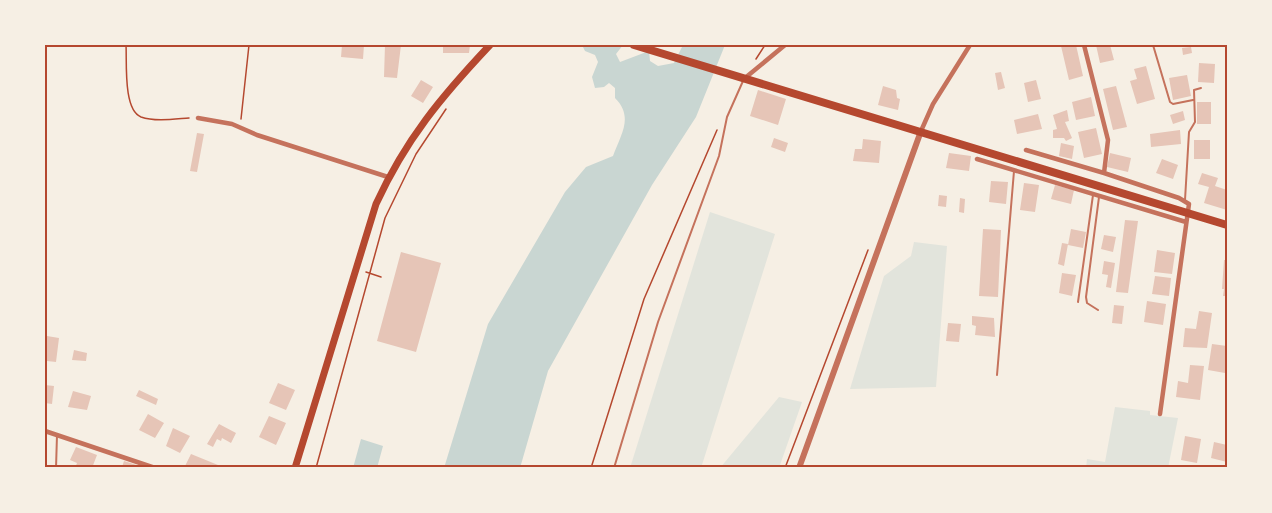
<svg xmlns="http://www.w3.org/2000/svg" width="1272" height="513" font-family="Ubuntu,sans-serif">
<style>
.green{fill:#e2e4dc}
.water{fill:#c9d6d2}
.building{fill:#e6c5b7}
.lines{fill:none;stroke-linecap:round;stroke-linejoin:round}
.path{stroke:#b5482f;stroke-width:1.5}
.service{stroke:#c5725c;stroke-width:2}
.minor{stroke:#c5725c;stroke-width:4.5}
.tertiary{stroke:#c5725c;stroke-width:6}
.secondary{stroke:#b5482f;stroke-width:7}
.primary{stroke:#b5482f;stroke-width:8}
.neatline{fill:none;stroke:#b5482f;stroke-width:2}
</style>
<rect width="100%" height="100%" fill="#f6efe4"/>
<path class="green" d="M710 212 775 234 701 468H630Z
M914 242 947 246 936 387 850 389 884 276 911 256Z
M779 397 802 402 779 468H720Z
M1115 407 1150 411V415L1178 418 1168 468H1086L1087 459 1105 462Z"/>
<path class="water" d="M582 45H623L616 54 620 62 649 51 650 61 658 66 674 63 683 45H725L696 117 652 185 548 371 520 468H444L488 324 565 192 586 167 613 156C621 134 634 117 615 98V88L609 83 604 87 595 88 592 77 598 62 595 55 585 51Z
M361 439 383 446 377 468H353Z"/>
<path class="building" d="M342 45H364L363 59 341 57Z
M385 45H401L397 78 384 77Z
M443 45H470L469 53H443Z
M1076 45 1083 76 1069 80 1061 46Z
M1096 45H1110L1114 60 1100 63Z
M1191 47 1192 53 1183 55 1182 48Z
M1199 63 1215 64 1214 83 1198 82Z
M1146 66 1155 99 1137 104 1130 81 1137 79 1134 69Z
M1001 72 1005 88 998 90 995 73Z
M1187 75 1191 96 1173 100 1169 78Z
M421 80 433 87 423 103 411 96Z
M1036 80 1041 99 1028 102 1024 83Z
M883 86 896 90 897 98 900 99 898 110 878 105Z
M1116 86 1127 127 1113 130 1103 89Z
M758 90 786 99 778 125 750 116Z
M1091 97 1095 116 1076 120 1072 102Z
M1197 102H1211V124H1197Z
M1067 110 1069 121 1065 122 1072 138 1066 141 1064 138H1053V130L1057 129 1053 115Z
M1183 111 1185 120 1173 124 1170 115Z
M1038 114 1042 129 1017 134 1014 120Z
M1096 128 1102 154 1084 158 1078 132Z
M1180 130 1181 144 1151 147 1150 134Z
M197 133 204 134 197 172 190 171Z
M774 138 788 143 785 152 771 147Z
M863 139 881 141 879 163 853 161 855 149H862Z
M1194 140H1210V159H1194Z
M1061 143 1074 146 1072 159 1059 156Z
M949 153 971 156 969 171 946 168Z
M1110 153 1131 158 1128 172 1107 167Z
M1162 159 1178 165 1173 179 1156 173Z
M1202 173 1218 178 1215 186 1227 190V210L1204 203 1209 187 1198 184Z
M991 181 1008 182 1006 204 989 202Z
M1024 183 1039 185 1035 212 1020 210Z
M1055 185 1074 190 1071 204 1051 199Z
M939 195 947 196 946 207 938 206Z
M960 198 965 199 964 213 959 212Z
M1125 220 1138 221 1128 293 1116 292Z
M983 229 1001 230 998 297 979 296Z
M1071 229 1086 232 1083 248 1068 245Z
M1104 235 1116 237 1113 252 1101 249Z
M1062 243 1068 244 1064 266 1058 264Z
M1157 250 1175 253 1172 274 1154 272Z
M401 252 441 263 416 352 377 341Z
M1224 260H1227V296H1223L1224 289H1222Z
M1104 261 1115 263 1111 288 1106 287 1108 275 1102 274Z
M1062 273 1076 275 1072 296 1059 293Z
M1155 276 1171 278 1169 296 1152 294Z
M1147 301 1166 304 1163 325 1144 322Z
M1114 305 1124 306 1122 324 1112 323Z
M1199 311 1212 313 1207 348 1183 347 1185 328 1196 329Z
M972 316 994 318 995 337 975 335 976 326 972 325Z
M948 323 961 324 959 342 946 341Z
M47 336 59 338 56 362 47 361Z
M1212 344 1227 346 1225 373 1208 370Z
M74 350 87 353 86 361 72 360Z
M1190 365 1204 366 1200 400 1176 397 1178 381 1188 383Z
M278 383 295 390 286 410 269 403Z
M45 385 54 386 52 404 45 403Z
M139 390 158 399 156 405 136 396Z
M73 391 91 396 87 410 68 407Z
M148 414 164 423 155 438 139 430Z
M269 416 286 423 276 445 259 437Z
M219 424 236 433 231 443 222 438 221 441 217 439 213 447 207 444Z
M173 428 190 436 180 453 166 446Z
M1185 436 1201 439 1197 463 1181 460Z
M1214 442 1227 445V462L1211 458Z
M76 447 97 455 92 468H75L77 463 70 460Z
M191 454 218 465 217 468H184Z
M124 461 140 466 139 468H118L122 467Z"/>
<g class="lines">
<path class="path" d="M126 45C127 62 123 110 141 117 155 122 175 119 189 118
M756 59 765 45
M241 119 249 45
M366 272 381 277
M316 468 385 218 416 154 446 109
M591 468 644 299 717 130
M785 468 868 250"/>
<path class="service" d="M1153 45 1170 102 1173 104 1193 100
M1185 200 1189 132 1195 122 1194 90 1201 88
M1078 302 1093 195
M1098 310 1087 303 1086 297 1099 197
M997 375 1014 171
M1176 466 1187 468
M56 468 57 435
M614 468 658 322 719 156 727 117 743 81"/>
<path class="minor" d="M1084 45 1108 140 1104 173 1179 198 1189 204 1160 414
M745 78 785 45
M198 118 232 124 257 135 388 177
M921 131 933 104 970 45
M1026 150 1104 173
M977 159 1186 222
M45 431 155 468"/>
<path class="tertiary" d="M799 468 921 131"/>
<path class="secondary" d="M295 468 376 204C406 139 441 97 490 45"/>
<path class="primary" d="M634 45 1227 225"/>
</g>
<rect width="1272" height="513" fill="none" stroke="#f6efe4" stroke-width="93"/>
<rect x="46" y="46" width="1180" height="420" class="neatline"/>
</svg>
